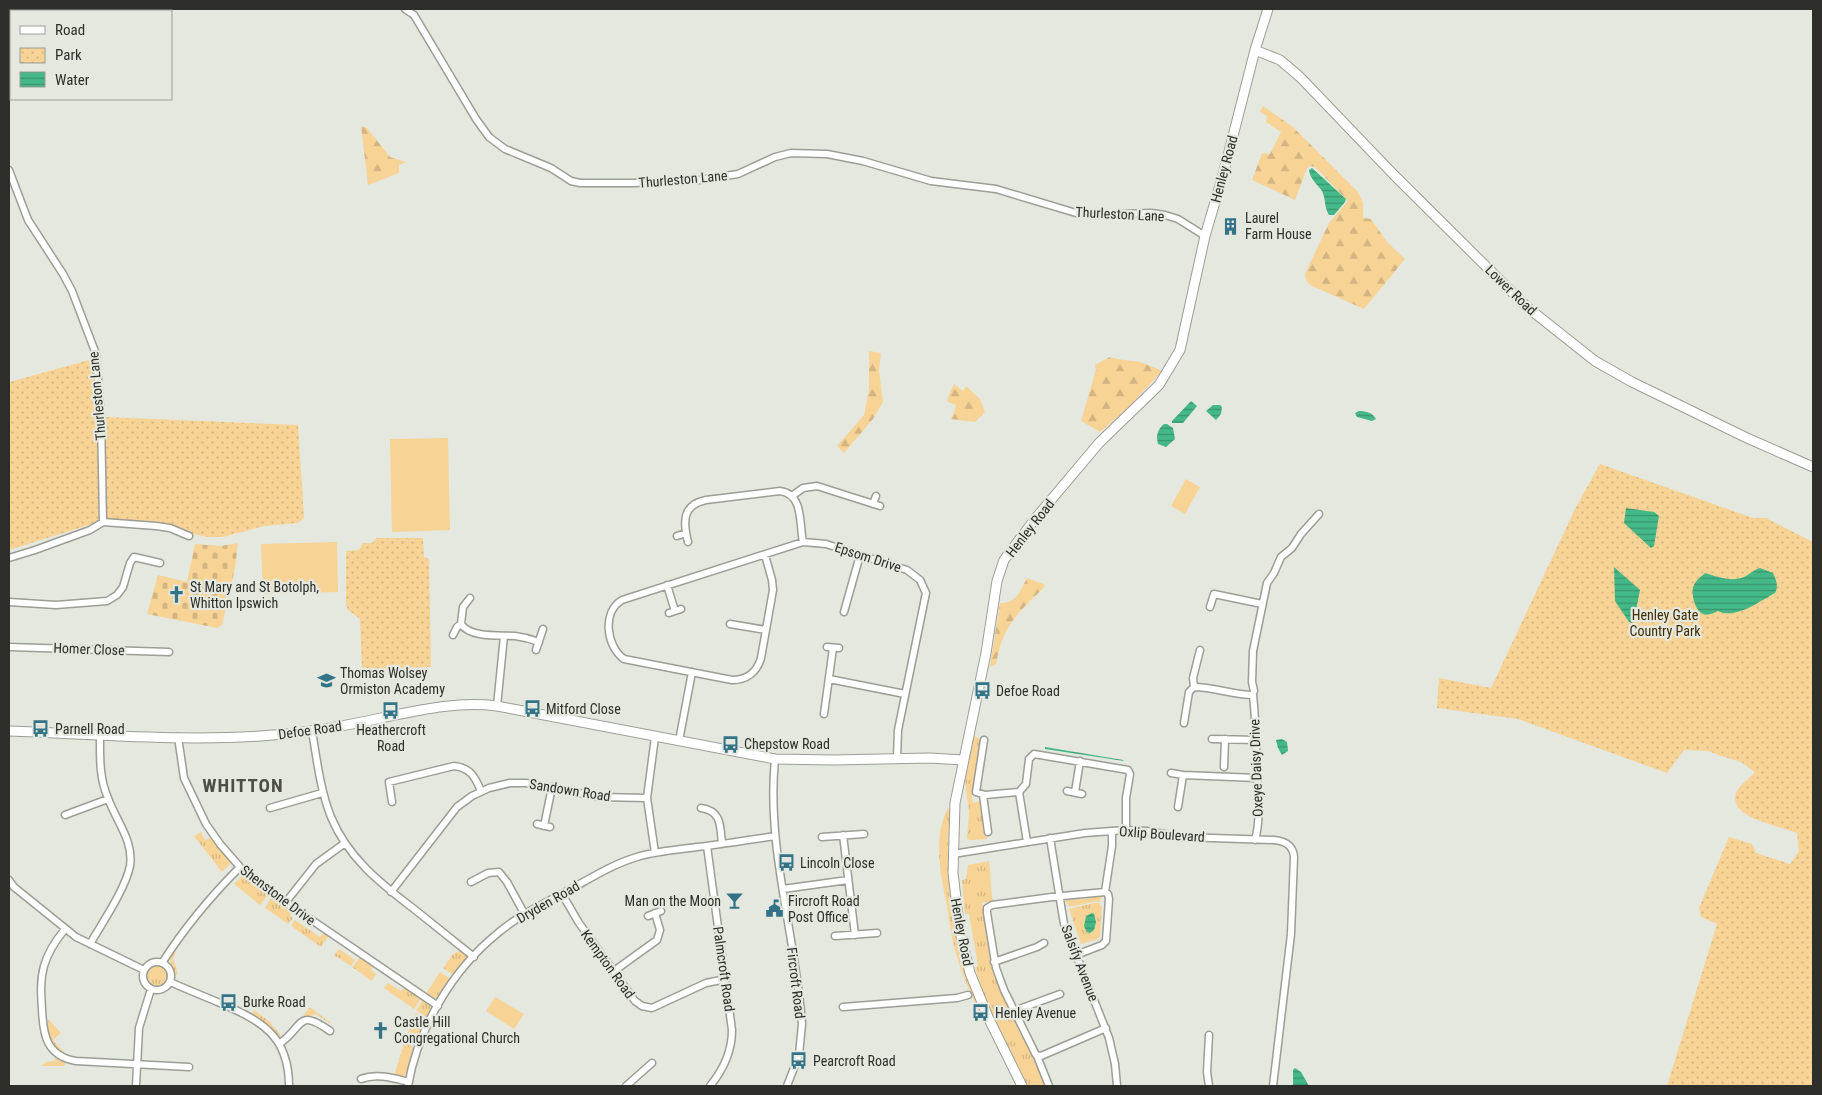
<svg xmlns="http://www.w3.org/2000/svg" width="1822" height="1095" font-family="'Roboto Condensed',sans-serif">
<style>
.grass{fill:url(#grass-tufts)}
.forest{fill:url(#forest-firs)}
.cemetery{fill:url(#cemetery-stones)}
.park{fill:url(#park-dots)}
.pitch{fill:#f7d395}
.water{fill:url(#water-rules)}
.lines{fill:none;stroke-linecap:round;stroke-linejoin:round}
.stream{stroke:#44b886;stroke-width:2}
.street-casing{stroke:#9b9e96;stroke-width:9}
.secondary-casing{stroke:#9b9e96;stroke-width:11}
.street{stroke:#fff;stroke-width:6}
.secondary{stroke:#fff;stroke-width:9}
.labels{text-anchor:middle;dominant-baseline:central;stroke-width:4.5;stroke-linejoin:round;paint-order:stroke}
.street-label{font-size:14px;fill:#2d2e2a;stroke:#e5e8df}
.poi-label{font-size:14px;fill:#2d2e2a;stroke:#e5e8df;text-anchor:start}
.park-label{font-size:14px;fill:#402c00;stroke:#e5e8df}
.district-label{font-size:19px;font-weight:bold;letter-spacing:1px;fill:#4c4e47;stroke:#e5e8df}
</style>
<defs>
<pattern id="grass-tufts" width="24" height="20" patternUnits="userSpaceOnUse" patternTransform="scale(1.25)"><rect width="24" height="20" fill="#f7d395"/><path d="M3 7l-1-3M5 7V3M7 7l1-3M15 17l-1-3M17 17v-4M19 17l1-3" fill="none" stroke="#d4b581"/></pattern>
<pattern id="forest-firs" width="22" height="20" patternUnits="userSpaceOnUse" patternTransform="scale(1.25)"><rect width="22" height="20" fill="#f7d395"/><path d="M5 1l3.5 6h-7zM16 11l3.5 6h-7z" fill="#d4b581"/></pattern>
<pattern id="cemetery-stones" width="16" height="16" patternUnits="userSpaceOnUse" patternTransform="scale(1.25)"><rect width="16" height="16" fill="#f7d395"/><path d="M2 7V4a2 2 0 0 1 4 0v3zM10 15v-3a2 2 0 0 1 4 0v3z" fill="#d4b581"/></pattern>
<pattern id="park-dots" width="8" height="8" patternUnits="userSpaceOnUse" patternTransform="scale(1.25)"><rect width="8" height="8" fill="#f7d395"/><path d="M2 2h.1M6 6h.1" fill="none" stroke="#d4b581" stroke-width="1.8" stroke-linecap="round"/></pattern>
<pattern id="water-rules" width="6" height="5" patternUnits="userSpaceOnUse" patternTransform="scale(1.25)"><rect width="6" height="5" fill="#44b886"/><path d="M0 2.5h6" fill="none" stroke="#39966e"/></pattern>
</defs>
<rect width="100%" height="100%" fill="#e5e8df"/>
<path class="grass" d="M974 736 981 739 972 796 973 803 981 801 987 839 972 840 967 839 969 812 965 781Z
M948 808 950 809C947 850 947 891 956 932 962 958 972 984 980 1009L978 1010C971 994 963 977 958 960 952 943 950 925 947 907 941 875 932 839 948 808Z
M201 832 205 840 212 837 232 862 222 872 194 836Z
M989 861C991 875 990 888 993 901L982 903 990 957 998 980 1036 1060 1046 1086H1028L985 999 975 967 978 966 969 914H965L962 880 966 879 968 865Z
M244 874 269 894 260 905 234 884Z
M1096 895H1104L1099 902C1089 900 1080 907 1069 906L1065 900C1072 899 1078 899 1086 899L1089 896 1090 898 1095 897Z
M271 897H273L294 910 290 916 293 918 288 924 265 908Z
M1094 903H1099L1102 907 1100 936 1098 939 1081 944 1069 909Z
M295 920 320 937 325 931 329 935 321 947 291 926Z
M339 949 355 960 351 966 334 955Z
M173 950 176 953 173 958 178 974 174 975C171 966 168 959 173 950Z
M461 950 466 954 467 960 455 976 443 968 453 954Z
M361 956 374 965 371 970 376 974 372 981 352 967Z
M147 976a10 10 0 1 1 20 0a10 10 0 1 1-20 0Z
M440 972 452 980 439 997 433 998 426 995 427 992Z
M388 983 401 991 405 986 422 997 414 1009 384 988Z
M424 998 431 1007 427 1018 416 1010Z
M310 1007 331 1023V1024L316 1014 299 1021Z
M254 1010 269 1021 282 1037C275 1035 261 1019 252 1014Z
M416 1013 426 1019 417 1040 414 1042 406 1040V1038Z
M49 1020 61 1033 53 1040 64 1052 61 1054 50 1043 45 1024Z
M404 1043 412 1046C415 1052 411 1069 406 1074 403 1078 398 1077 394 1076Z
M55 1055 65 1061V1066H41L46 1062 55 1061Z"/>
<path class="forest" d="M1263 106 1293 127 1358 192 1363 203V218L1371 219 1387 242 1405 259 1364 309 1310 285 1307 282 1305 274 1329 223 1348 201 1315 167 1311 166 1307 168 1295 200 1252 180 1262 153 1270 154 1281 132 1266 122 1267 116 1260 112Z
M361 126 367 128 390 157 406 162 399 165V173L368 185Z
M869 351 881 353 879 370 883 402 873 419 844 453 837 446 864 415 869 390Z
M1110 357C1119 360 1126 360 1134 361 1140 361 1156 368 1162 371L1126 410 1100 432 1081 421 1096 370 1095 365Z
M954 384 963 391 966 386 980 399 985 412 975 422 951 419 955 410 956 405 948 402 947 400Z
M1027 578 1046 585C1041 591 1035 596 1029 602 1009 622 1001 636 996 664L990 667 1000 603C1017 603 1020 591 1027 578Z"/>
<path class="cemetery" d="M238 543 235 568 222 625 217 628 147 614 158 575 187 582 195 544 221 546Z"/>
<path class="park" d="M93 359 98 420 100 518 92 524 9 550V382Z
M104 417 298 425 304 518 298 523 264 526 223 537H207L185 532 110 521 106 516Z
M1600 464 1753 518H1766L1813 542V1086H1667L1717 924 1701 917 1699 908 1729 837 1752 844 1756 853 1790 864 1799 851 1797 833C1781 826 1724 818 1737 791 1741 784 1750 778 1755 772L1741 762 1718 755 1709 751 1684 750 1667 773 1518 719 1437 708 1439 678 1491 688 1576 507Z
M376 538H423L424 557 429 559 431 667 362 669 360 619 348 610 346 604V551L359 550 363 543H372Z"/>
<path class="pitch" d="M448 438 450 530 392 532 390 439Z
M1186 479 1200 487 1185 514 1171 506Z
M337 542 338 592 263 594 261 544Z
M495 997 524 1014 514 1029 486 1011Z"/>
<path class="water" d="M1312 168 1346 199 1345 202 1334 215H1329C1324 207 1326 199 1322 191 1317 184 1310 179 1309 170Z
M1191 401 1197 406 1183 423H1172V421Z
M1213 405H1220L1222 407 1221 414 1216 420 1206 411Z
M1359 411C1366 411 1373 413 1376 419L1372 421 1357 417 1355 413Z
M1164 424H1167L1173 428 1175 439 1166 447 1158 444C1156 436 1157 430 1164 424Z
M1626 508 1654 512 1659 516 1654 546 1651 548 1624 523Z
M1614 567 1640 590 1634 620 1632 623 1629 622 1615 601Z
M1760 568 1773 573C1776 580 1779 586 1775 593 1760 601 1735 620 1718 611 1713 613 1708 616 1703 614 1695 611 1690 592 1694 585 1696 580 1702 576 1705 573 1718 577 1733 583 1746 576 1751 573 1754 570 1760 568Z
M1282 739 1287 742 1288 751 1282 755 1278 748 1276 740Z
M1045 747 1123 760 1124 761 1045 749Z
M1092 913 1094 914 1096 922 1094 930 1090 933 1087 932 1084 926 1086 916Z
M1295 1068 1301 1072 1309 1086H1293V1070Z"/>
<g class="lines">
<path class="stream" d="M140 11 156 9
M9 30H11"/>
<defs>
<path id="street" d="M405 9 414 15 476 119 489 137 505 149 551 168 571 181 580 183H634L699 180 738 174 775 157 791 153 827 154 863 161 931 181 996 189 1076 213 1099 215 1151 213 1165 215 1178 219 1205 236
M9 170 28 220 63 274 72 291 96 354 101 417 103 522
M792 496 803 488 817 486 880 506
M873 504 876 496
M677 536 686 533
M688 542C683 522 682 505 706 500L780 491C804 494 799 524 803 542
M765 555 772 580 773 590 761 658C757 672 747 680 732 680L624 659C606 646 602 612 622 600L803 542 826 544 907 570 920 580 926 593 898 730 897 758
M9 558 35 550 90 530 103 522 156 526 170 528 189 536
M667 585 675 611
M9 602 56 605 107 601 117 595 123 587 130 563 134 557 160 563
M1210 607 1214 594 1262 604
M844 612 860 555
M669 613 681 609
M461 624C470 638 500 635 515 636 523 637 531 639 539 642
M730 624 766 630
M453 635 457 627 461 624 463 607 470 598
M9 647 169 652
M827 647 839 648
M536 650 543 629
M829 679 905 694
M1194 687 1193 678 1200 650
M1254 691 1252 682 1253 651 1267 583 1274 573 1281 557 1292 548 1301 534 1319 514
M497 706 504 636
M824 714 833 648
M1184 723 1189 692 1194 687C1214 687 1233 695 1253 695 1256 722 1256 747 1257 774 1258 795 1261 819 1255 840
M312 731C317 760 320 789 331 817 348 858 380 883 414 909 434 925 454 941 474 957
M178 737 184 778 206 824 220 844 240 867 272 893 438 1006
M655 737 647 798 655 853
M1212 739 1257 740
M984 740 976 792 985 795 1019 792
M679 741 692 672
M775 759C766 848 796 936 802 1024L799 1055 787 1086
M1224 767 1225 739
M1171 773 1183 775 1257 778
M1067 791 1082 794
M1075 792 1080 761
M983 795 988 832
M392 802 389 782 454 766C471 768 475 777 481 791
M1178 807 1183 775
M270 808 322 793
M701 808C722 811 720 826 722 844
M65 815 108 799
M537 824 550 827
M544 826 552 787
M843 835 855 935
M822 837 864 834
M1050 838 1064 924 1109 1038 1115 1064 1117 1086
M1027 842 1019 792 1026 784 1029 759 1034 754 1128 770 1130 774 1126 798V830
M707 846 732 1030C732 1052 724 1069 710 1086
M953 854 1085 833 1126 830 1147 831 1182 837 1274 840C1285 841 1293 845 1294 857L1291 934 1273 1086
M9 880 14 887 76 937 144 970
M471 882 488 873 499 872 507 882 525 915
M783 889 848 880
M391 892 457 807 472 796 489 788 510 783H526L600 797 647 798
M1105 892 1052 897 992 905 987 908V913L996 968 1004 990 1036 1055 1041 1056 1106 1028
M562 894 579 923 635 1001 642 1006 652 1008 706 983 726 979
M286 902 316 864 345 843
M648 916 661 911
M65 929C56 940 48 952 44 966 40 980 41 994 42 1009 43 1034 46 1056 76 1061L189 1067
M835 936 877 933
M90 944C102 923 125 890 130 866 134 841 116 821 108 798 99 778 100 756 100 734
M1076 955 1102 945 1106 941 1109 899 1108 894 1105 892 1112 846V831
M143 976a14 14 0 1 1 28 0a14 14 0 1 1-28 0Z
M994 962 1037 947 1044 943
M162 963C185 927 210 897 240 867
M614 971 657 940 660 930 655 913
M170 982C186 989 203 996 220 1003 262 1021 289 1036 289 1086
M843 1007 957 998 968 995
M1014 1011 1060 994
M1209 1035 1207 1072 1209 1086
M279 1044C304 1027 297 1007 330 1031
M1037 1056 1049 1086
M361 1079C377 1073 393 1078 409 1082
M136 1086 139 1028 151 989
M408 1086C418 1028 452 970 498 933 519 915 545 903 569 890 591 878 613 864 637 857 656 851 677 850 697 847 723 844 749 840 775 836
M626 1086 652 1063"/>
<path id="secondary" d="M1255 50 1280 60 1300 77 1394 175 1527 307 1595 361 1632 382 1747 438 1813 467
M9 731C99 734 195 743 285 734 317 731 349 725 381 718 420 710 458 701 497 706L775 759 833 760 930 758 963 760
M1022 1086 988 1017 970 973 960 932 953 873 955 803 986 653 997 581 1004 560 1035 519 1099 443 1159 385 1180 350 1205 236 1223 175 1255 50 1268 9"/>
</defs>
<use href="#street" class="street-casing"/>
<use href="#secondary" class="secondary-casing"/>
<use href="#street" class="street"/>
<use href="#secondary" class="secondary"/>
</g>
<defs>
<symbol id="building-bare" viewBox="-9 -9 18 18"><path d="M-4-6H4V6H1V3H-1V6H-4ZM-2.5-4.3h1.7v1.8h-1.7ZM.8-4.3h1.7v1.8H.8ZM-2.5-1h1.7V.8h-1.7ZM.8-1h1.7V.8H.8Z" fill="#337387" stroke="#e5e8df" stroke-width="2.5" paint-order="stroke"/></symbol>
<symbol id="church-bare" viewBox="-9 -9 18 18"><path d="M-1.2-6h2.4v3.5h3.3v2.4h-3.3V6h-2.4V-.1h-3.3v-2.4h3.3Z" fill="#337387" stroke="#e5e8df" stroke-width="2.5" paint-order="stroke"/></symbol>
<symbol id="school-bare" viewBox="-9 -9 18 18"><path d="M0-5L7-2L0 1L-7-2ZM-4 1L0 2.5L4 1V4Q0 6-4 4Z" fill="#337387" stroke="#e5e8df" stroke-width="2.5" paint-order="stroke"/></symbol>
<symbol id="bus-bare" viewBox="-9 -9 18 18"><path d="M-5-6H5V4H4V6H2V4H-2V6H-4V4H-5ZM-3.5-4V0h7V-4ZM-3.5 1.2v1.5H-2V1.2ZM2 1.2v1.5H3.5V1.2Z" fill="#337387" stroke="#e5e8df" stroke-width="2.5" paint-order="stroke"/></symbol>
<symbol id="bar-bare" viewBox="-9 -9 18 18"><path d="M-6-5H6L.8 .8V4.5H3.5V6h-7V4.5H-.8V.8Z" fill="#337387" stroke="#e5e8df" stroke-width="2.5" paint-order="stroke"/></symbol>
<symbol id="civic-bare" viewBox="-9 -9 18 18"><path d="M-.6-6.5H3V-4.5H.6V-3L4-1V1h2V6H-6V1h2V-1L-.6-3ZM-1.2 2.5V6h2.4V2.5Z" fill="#337387" stroke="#e5e8df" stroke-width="2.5" paint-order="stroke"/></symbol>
</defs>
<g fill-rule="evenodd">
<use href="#building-bare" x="1218" y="214" width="25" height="25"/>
<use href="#church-bare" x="164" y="582" width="25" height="25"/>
<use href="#school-bare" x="314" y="668" width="25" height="25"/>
<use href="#bus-bare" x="970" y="678" width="25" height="25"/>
<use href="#bus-bare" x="520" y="696" width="25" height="25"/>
<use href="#bus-bare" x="378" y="698" width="25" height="25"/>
<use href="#bus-bare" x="28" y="716" width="25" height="25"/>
<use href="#bus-bare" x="718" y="732" width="25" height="25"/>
<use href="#bus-bare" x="774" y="850" width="25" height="25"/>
<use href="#bar-bare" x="722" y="888" width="25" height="25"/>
<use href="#civic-bare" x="762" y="896" width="25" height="25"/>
<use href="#bus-bare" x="216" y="990" width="25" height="25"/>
<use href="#bus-bare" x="968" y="1000" width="25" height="25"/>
<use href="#church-bare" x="368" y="1018" width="25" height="25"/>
<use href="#bus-bare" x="786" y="1048" width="25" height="25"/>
</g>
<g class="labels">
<g class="street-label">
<text transform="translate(1224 169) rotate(-75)">Henley Road</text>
<text transform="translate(683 179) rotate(-5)">Thurleston Lane</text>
<text transform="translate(1120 214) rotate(3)">Thurleston Lane</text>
<text transform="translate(1511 290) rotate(44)">Lower Road</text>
<text transform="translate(97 396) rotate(-95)">Thurleston Lane</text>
<text transform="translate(1030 528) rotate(-52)">Henley Road</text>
<text transform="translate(868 557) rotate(18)">Epsom Drive</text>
<text transform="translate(89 649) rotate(2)">Homer Close</text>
<text transform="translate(310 730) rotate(-8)">Defoe Road</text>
<text transform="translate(1256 768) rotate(-92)">Oxeye Daisy Drive</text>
<text transform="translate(570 790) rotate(9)">Sandown Road</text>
<text transform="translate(1162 834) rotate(4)">Oxlip Boulevard</text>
<text transform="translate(278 895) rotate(37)">Shenstone Drive</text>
<text transform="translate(548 902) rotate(-30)">Dryden Road</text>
<text transform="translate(962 932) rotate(79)">Henley Road</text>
<text transform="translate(1080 963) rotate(69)">Salsify Avenue</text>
<text transform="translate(608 964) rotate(54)">Kempton Road</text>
<text transform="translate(724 969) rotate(82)">Palmcroft Road</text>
<text transform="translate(796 983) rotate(83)">Fircroft Road</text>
</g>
<g class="poi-label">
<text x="1245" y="218">Laurel<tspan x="1245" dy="16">Farm House</tspan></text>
<text x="190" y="587">St Mary and St Botolph,<tspan x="190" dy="16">Whitton Ipswich</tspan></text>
<text x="340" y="673">Thomas Wolsey<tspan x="340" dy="16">Ormiston Academy</tspan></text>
<text x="996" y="691">Defoe Road</text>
<text x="546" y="709">Mitford Close</text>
<text x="55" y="729">Parnell Road</text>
<text x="391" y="730" text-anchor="middle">Heathercroft<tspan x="391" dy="16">Road</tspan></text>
<text x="744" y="744">Chepstow Road</text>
<text x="800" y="863">Lincoln Close</text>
<text x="721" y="901" text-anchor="end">Man on the Moon</text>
<text x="788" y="901">Fircroft Road<tspan x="788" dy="16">Post Office</tspan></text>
<text x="243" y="1002">Burke Road</text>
<text x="995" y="1013">Henley Avenue</text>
<text x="394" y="1022">Castle Hill<tspan x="394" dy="16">Congregational Church</tspan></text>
<text x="813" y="1061">Pearcroft Road</text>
</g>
<g class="park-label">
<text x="1665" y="615">Henley Gate<tspan x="1665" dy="16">Country Park</tspan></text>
</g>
<g class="district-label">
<text x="243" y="785">WHITTON</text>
</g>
</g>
<rect width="1822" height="1095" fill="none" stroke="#2d2e2a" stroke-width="20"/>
<rect x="10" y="10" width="162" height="90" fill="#e5e8df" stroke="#9b9e97"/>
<rect x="20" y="26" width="25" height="8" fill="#ffffff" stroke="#9b9e97"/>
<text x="55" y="35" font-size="15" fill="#2d2e2a">Road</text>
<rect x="20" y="48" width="25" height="15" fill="url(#park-dots)" stroke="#9b9e97"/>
<text x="55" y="60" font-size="15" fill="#2d2e2a">Park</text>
<rect x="20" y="72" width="25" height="15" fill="url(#water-rules)" stroke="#9b9e97"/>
<text x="55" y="85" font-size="15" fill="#2d2e2a">Water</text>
</svg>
